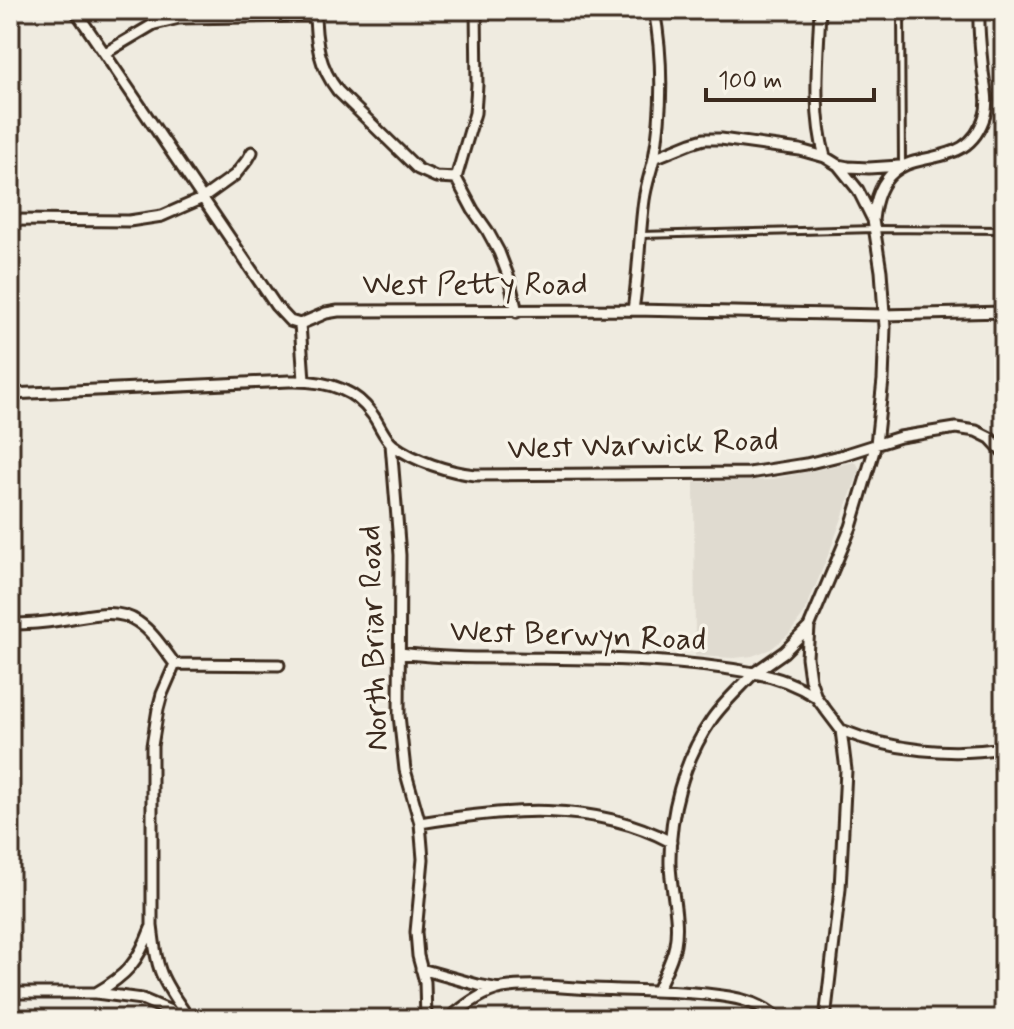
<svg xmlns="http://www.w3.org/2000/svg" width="1014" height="1029" font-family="Mynerve,sans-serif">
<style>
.built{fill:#e0dbd0}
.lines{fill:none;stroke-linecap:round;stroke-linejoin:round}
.service-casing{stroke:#3b2a1e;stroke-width:10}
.minor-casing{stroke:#3b2a1e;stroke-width:15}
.service{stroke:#f7f3e8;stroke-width:4}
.minor{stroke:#f7f3e8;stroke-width:9}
.labels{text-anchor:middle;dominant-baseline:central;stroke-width:7;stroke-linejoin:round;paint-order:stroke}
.street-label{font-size:32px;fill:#3b2a1e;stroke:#f7f3e8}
</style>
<rect width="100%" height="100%" fill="#efebe0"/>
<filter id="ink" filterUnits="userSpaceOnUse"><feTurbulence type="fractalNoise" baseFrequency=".0125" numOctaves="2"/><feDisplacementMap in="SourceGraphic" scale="16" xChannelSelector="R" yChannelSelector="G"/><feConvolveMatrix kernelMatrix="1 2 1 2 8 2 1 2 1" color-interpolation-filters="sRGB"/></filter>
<g filter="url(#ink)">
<path class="built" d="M853 462 857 464 860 469 831 548 804 614 789 634 771 649 752 656 734 658 695 656 694 482 768 480Z"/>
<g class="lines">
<defs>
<path id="service" d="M901 10 902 165
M641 235 875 229 1004 230"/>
<path id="minor" d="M75 10 276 306 290 321 300 324
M315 10C315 40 319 67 338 91L418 169 436 177 456 178
M476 10 477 85 475 113 456 178 473 210 487 230 499 252 509 278 517 312
M820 10C818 58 812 110 825 157
M105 53 154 24 179 18 315 16
M654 158 691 143 704 139H721L800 150 825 157 838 165 848 167 869 168 899 166
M10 220 129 221 162 216 203 198 235 175 248 159 252 152
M873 220C883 125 963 188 985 115 989 101 985 87 983 72 981 52 978 30 979 10
M633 310C639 272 639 237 644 200 646 185 651 172 654 158 663 111 663 57 654 10
M300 324 326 313 338 311 633 310 884 315 1004 312
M300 324 304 380
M10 394 289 381C321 380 353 386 372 414 379 423 384 438 393 445 414 461 449 472 475 475L749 473 806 464 843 455 900 437 956 428 976 431 990 438 1004 453
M391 444 400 555 399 715 405 770 420 823 423 859 416 932 418 956 425 982 426 1019
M10 624C27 624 43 623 60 620 84 617 116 606 138 622 153 632 164 650 175 664L279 665
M400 653C438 658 477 658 516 658 596 659 676 658 754 673L784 652 809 627
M175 664 162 694 158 709 152 746V926C154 941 155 956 160 970 166 988 179 1003 189 1019
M1004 707 1002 813 1004 959
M841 730C892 751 950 756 1004 748
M420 823C503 809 593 800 671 842
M421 969 478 985 499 989
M657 991C663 976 672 961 675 945 680 919 671 891 670 865 669 814 683 761 712 719 724 702 740 688 754 673 778 677 796 684 816 697
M10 993H96L142 999 189 1019
M96 993C127 975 138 962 151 928
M449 1019C464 1006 482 992 502 988 531 983 564 988 594 989 638 991 685 990 729 997 747 1000 765 1006 778 1019
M825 1019 840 889 846 770 841 730 816 697 810 679 807 657 809 627 851 527 876 444 883 380 885 327 881 271 873 220 858 190 838 165"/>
</defs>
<use href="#service" class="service-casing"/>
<use href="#minor" class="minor-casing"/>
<use href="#service" class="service"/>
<use href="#minor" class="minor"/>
</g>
</g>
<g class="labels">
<g class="street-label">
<text x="475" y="285">West Petty Road</text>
<text transform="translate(643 445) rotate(-2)">West Warwick Road</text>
<text transform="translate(578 636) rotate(2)">West Berwyn Road</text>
<text transform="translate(374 638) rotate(-92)">North Briar Road</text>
</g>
</g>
<rect width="1014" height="1029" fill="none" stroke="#f7f3e8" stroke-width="40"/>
<rect x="20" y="20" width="974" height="989" fill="none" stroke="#3b2a1e" stroke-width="3" filter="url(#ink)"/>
<path d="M706 88v12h168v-12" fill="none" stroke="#3b2a1e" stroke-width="4"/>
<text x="718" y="88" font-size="24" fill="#3b2a1e" stroke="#f7f3e8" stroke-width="6" paint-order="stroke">100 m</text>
</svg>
